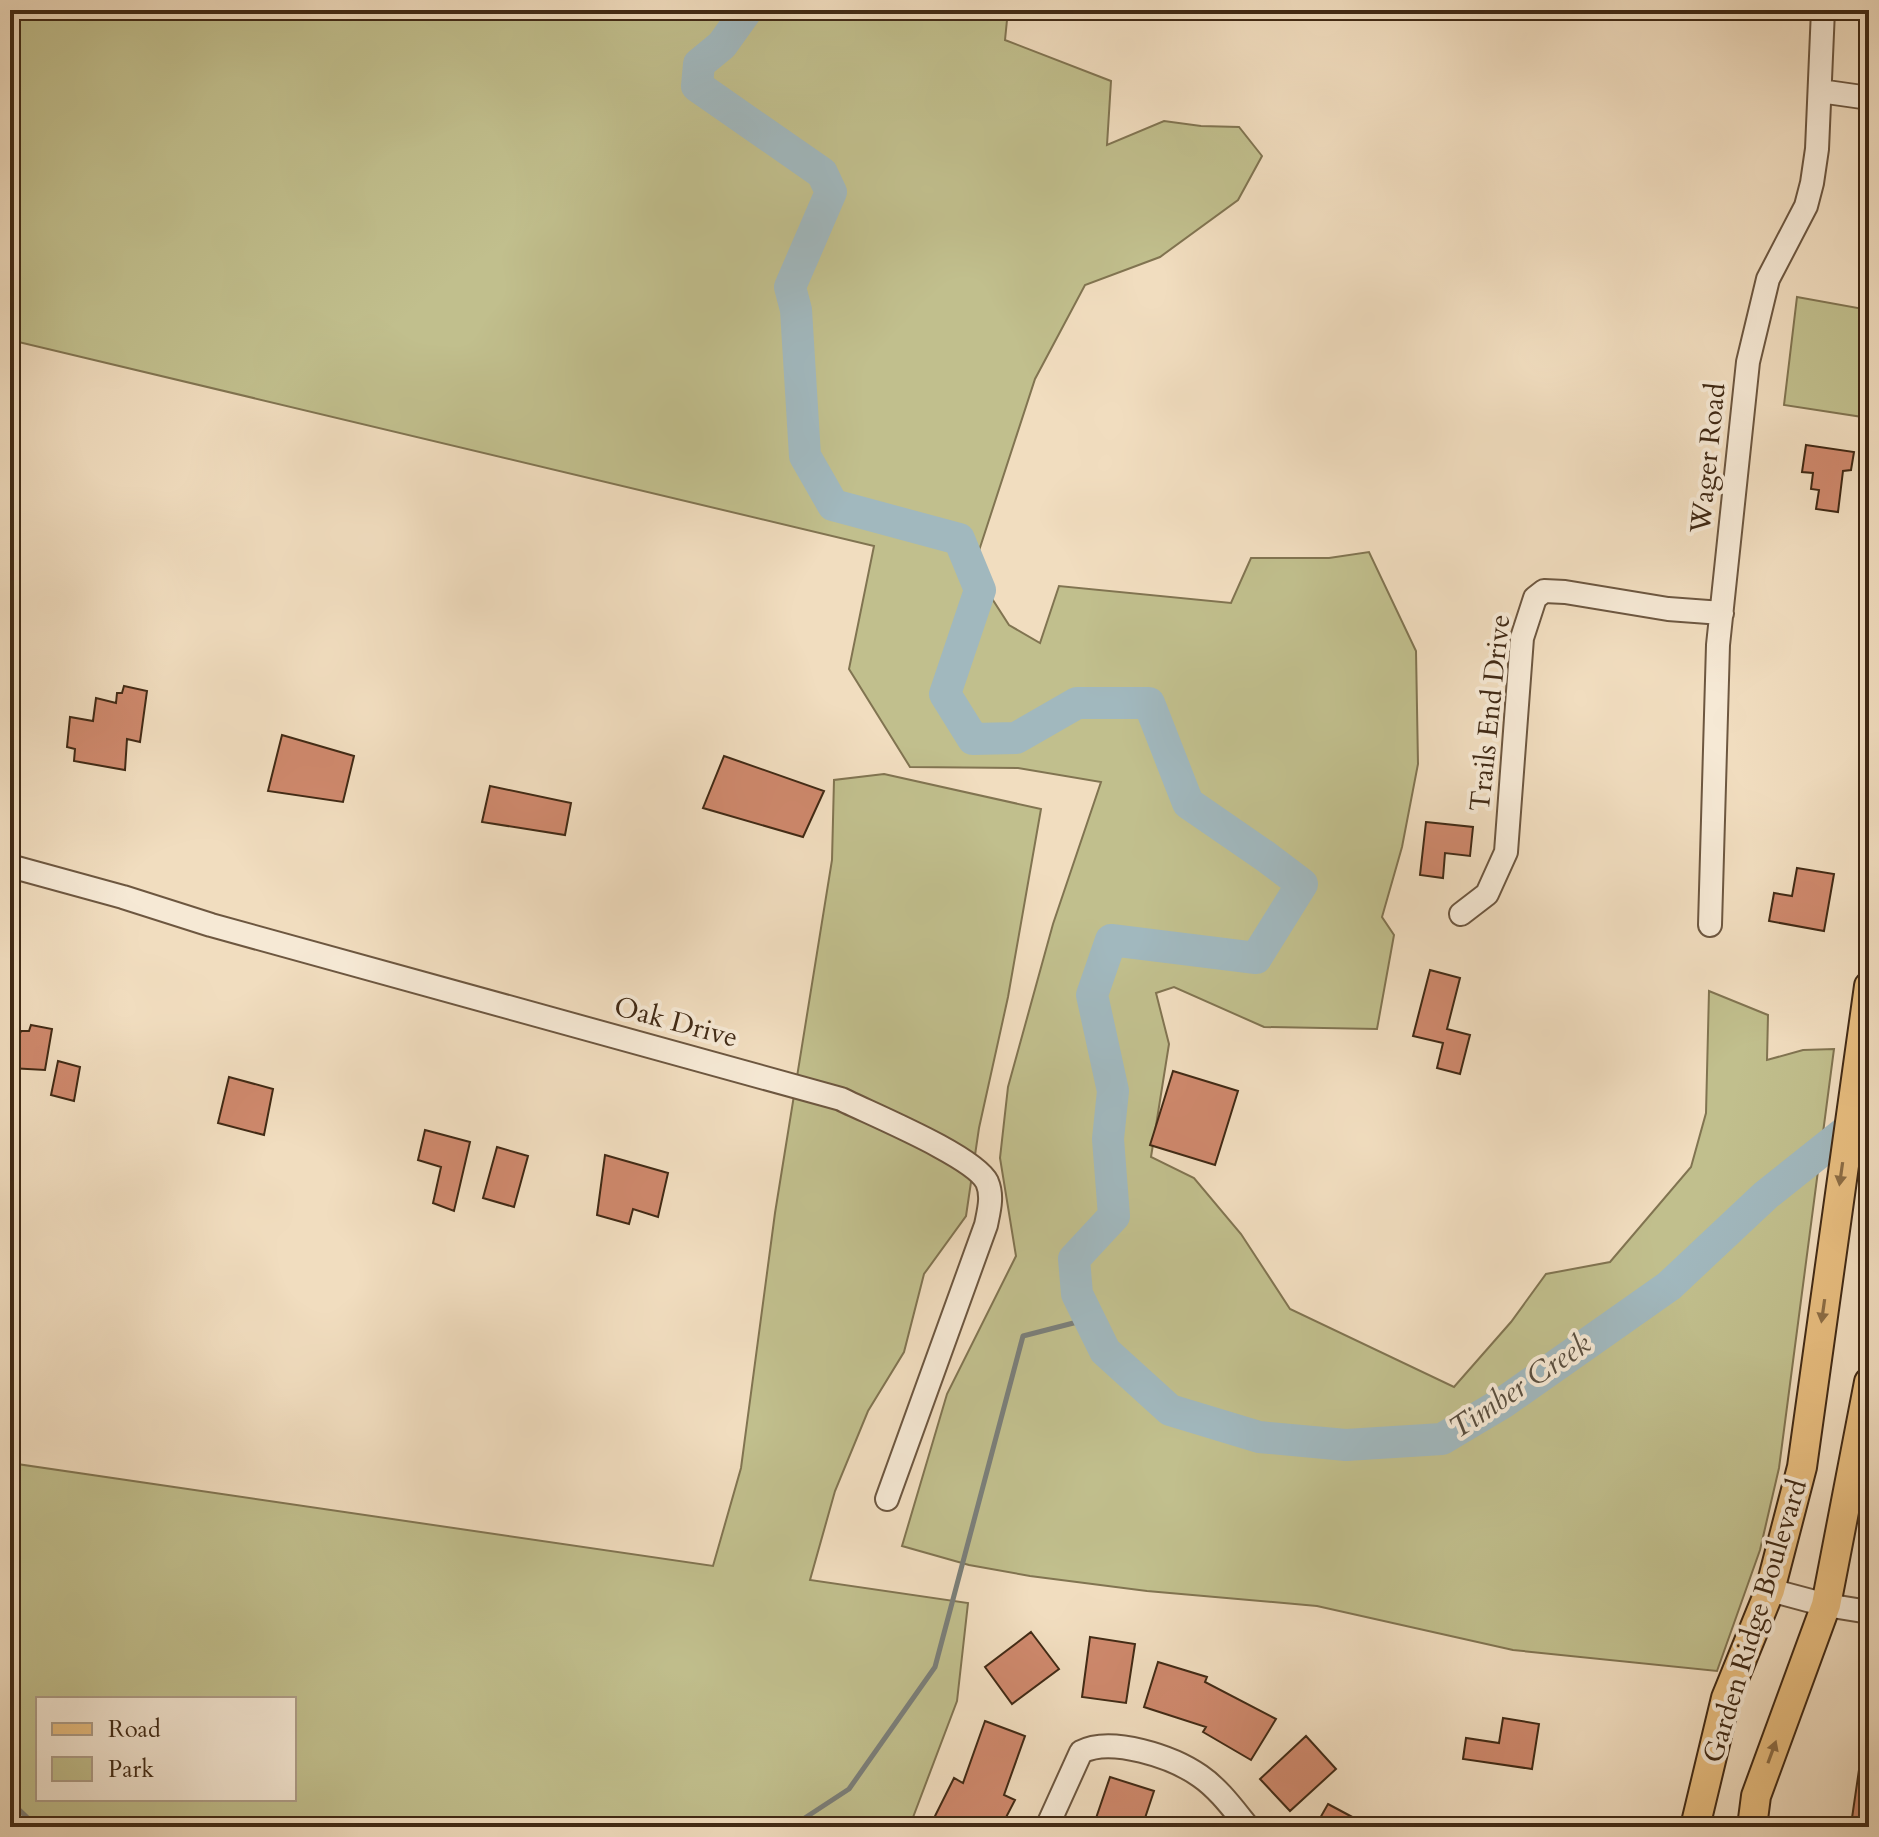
<svg xmlns="http://www.w3.org/2000/svg" width="1879" height="1837" font-family="Cardo,serif">
<style>
.green{fill:#c1bf8d;stroke:#817451;stroke-width:2;fill-rule:evenodd}
.lines{fill:none;stroke-linecap:round;stroke-linejoin:round}
.stream{stroke:#7b7f7a;stroke-width:5}
.river{stroke:#a1b8be;stroke-width:32}
.building{fill:#cf896d;stroke:#412a15;stroke-width:2}
.minor-casing{stroke:#6d5740;stroke-width:26}
.major-casing{stroke:#412a15;stroke-width:32}
.path{stroke:#412a15;stroke-width:3;stroke-dasharray:2 4;stroke-linecap:butt}
.minor{stroke:#f6e9d5;stroke-width:22}
.major{stroke:#e8be80;stroke-width:28}
.oneway{fill:#8c6d45}
.labels{text-anchor:middle;dominant-baseline:central;stroke-width:8;stroke-linejoin:round;paint-order:stroke}
.street-label{font-size:28px;fill:#412a15;stroke:#f6e9d5}
.water-label{font-size:30px;font-style:italic;fill:#594e3f;stroke:#f6e9d5}
</style>
<rect width="100%" height="100%" fill="#f1ddbf"/>
<filter id="stains"><feTurbulence type="fractalNoise" baseFrequency=".0025" numOctaves="4"/><feColorMatrix values="0 0 0 0 .2 0 0 0 0 .09 0 0 0 0 .02 0 0 0 .5 -.17"/></filter>
<radialGradient id="worn" r=".72"><stop offset=".6" stop-color="#630" stop-opacity="0"/><stop offset="1" stop-color="#630" stop-opacity=".3"/></radialGradient>
<path class="green" d="M10 10H1008L1005 40 1111 81 1107 145 1164 121 1201 126 1239 127 1262 156 1238 200 1160 257 1085 285 1035 379 973 569 1009 625 1040 643 1059 586 1231 603 1251 558H1329L1369 552 1416 651 1418 764 1402 847 1382 917 1394 935 1377 1029 1264 1027 1174 987 1156 993 1169 1044 1151 1157 1194 1178 1241 1234 1290 1309 1454 1387 1511 1322 1546 1274 1610 1262 1691 1167 1706 1113 1709 991 1768 1015 1767 1060 1803 1050 1834 1049 1779 1468 1760 1550 1717 1671 1513 1650 1317 1606 1147 1591 1030 1576 969 1565 902 1546 947 1394 1016 1256 1000 1158 1008 1087 1053 924 1101 782 1018 768 910 767 849 669 874 546 10 340Z
M1797 297 1869 310V418L1784 405Z
M884 774 1041 809 1008 997 979 1128 966 1216 924 1274 904 1352 868 1411 835 1491 810 1580 968 1603 957 1701 912 1820 905 1827H10V1463L713 1566 741 1468 775 1213 832 860 834 780ZM38 1699H294V1799H38Z"/>
<g class="lines">
<path class="stream" d="M10 1801 37 1827
M791 1827 849 1789 935 1667 1023 1336 1089 1319"/>
<path class="river" d="M747 10 722 45 699 64 697 86 822 173 831 192 790 287 796 310 805 456 833 505 959 539 980 590 945 694 973 739 1016 738 1077 703H1149L1188 803 1265 856 1302 884 1256 958 1111 940 1092 995 1113 1091 1108 1139 1114 1216 1074 1259 1077 1294 1105 1351 1170 1410 1259 1437 1346 1445 1442 1439 1504 1402 1669 1286 1766 1195 1869 1113"/>
</g>
<path class="building" d="M1806 445 1854 452 1851 470 1843 471 1838 512 1816 509 1819 490 1811 489 1813 473 1802 472Z
M124 686 147 691 140 742 127 739 125 770 74 761 75 749 67 747 70 717 93 721 96 698 116 703 117 693H122Z
M282 735 354 756 343 802 268 791Z
M724 756 824 791 803 837 703 808Z
M490 786 571 803 565 835 482 822Z
M1426 822 1473 827 1470 856 1445 853 1443 878 1420 875Z
M1797 868 1834 874 1824 931 1769 921 1774 893 1792 896Z
M1430 970 1460 978 1447 1029 1470 1035 1460 1074 1437 1068 1443 1043 1413 1036Z
M31 1025 52 1029 45 1070 10 1068V1040H17L21 1031H29Z
M58 1061 80 1067 74 1101 51 1095Z
M1173 1071 1238 1091 1215 1165 1150 1145Z
M229 1077 273 1089 264 1135 218 1123Z
M425 1130 470 1142 454 1211 433 1203 441 1167 418 1160Z
M497 1147 528 1156 514 1207 483 1198Z
M605 1155 668 1173 658 1217 633 1209 629 1224 597 1215Z
M1031 1632 1059 1669 1012 1704 985 1667Z
M1090 1637 1135 1644 1126 1703 1082 1697Z
M1158 1662 1207 1677 1205 1682 1276 1719 1251 1760 1203 1732 1206 1727 1144 1707Z
M1503 1718 1539 1724 1532 1769 1463 1759 1466 1738 1499 1743Z
M985 1721 1025 1736 1004 1795 1015 1800 1001 1827H951L934 1818 954 1778 963 1783Z
M1306 1736 1336 1769 1290 1811 1260 1779Z
M1860 1763H1869V1821L1852 1818Z
M1110 1777 1154 1791 1142 1827H1093Z
M1328 1804 1371 1827H1315Z"/>
<g class="lines">
<defs>
<path id="minor" d="M1820 91 1869 98
M10 866 123 897 211 925 841 1099C871 1114 974 1156 987 1182 993 1196 989 1210 986 1225L887 1499
M1461 914 1487 894 1506 852 1522 638 1535 598 1544 591 1565 592 1668 609 1722 613
M1710 925 1718 645 1748 362 1768 279 1806 206 1812 183 1817 149 1823 10
M1770 1590 1826 1605 1869 1612
M1047 1827 1081 1752C1111 1736 1173 1757 1200 1776 1219 1789 1234 1810 1248 1827"/>
<path id="major" d="M1695 1827 1726 1698 1770 1590 1802 1467 1869 986
M1752 1827 1756 1796 1826 1605 1869 1382"/>
</defs>
<use href="#minor" class="minor-casing"/>
<use href="#major" class="major-casing"/>
<path class="path" d="M1862 966 1869 918"/>
<use href="#minor" class="minor"/>
<use href="#major" class="major"/>
</g>
<defs><path id="oneway-solid" d="M-6-.8H1V-3.2L6.5 0L1 3.2V.8H-6Z" transform="scale(2)"/></defs>
<g class="oneway">
<use href="#oneway-solid" transform="translate(1841 1174) rotate(98)"/>
<use href="#oneway-solid" transform="translate(1823 1311) rotate(98)"/>
<use href="#oneway-solid" transform="translate(1772 1752) rotate(-70)"/>
</g>
<g class="labels">
<g class="street-label">
<text transform="translate(1708 458) rotate(-84)">Wager Road</text>
<text transform="translate(1490 713) rotate(-84)">Trails End Drive</text>
<text transform="translate(676 1022) rotate(15)">Oak Drive</text>
<text transform="translate(1755 1621) rotate(-73)">Garden Ridge Boulevard</text>
</g>
<g class="water-label">
<text transform="translate(1520 1386) rotate(-34)">Timber Creek</text>
</g>
</g>
<rect width="1879" height="1837" fill="none" stroke="#f1ddbf" stroke-width="40"/>
<rect x="12" y="12" width="1855" height="1813" fill="none" stroke="#412a15" stroke-width="4"/>
<rect x="20" y="20" width="1839" height="1797" fill="none" stroke="#412a15" stroke-width="2"/>
<rect x="36" y="1697" width="260" height="104" fill="#f6e9d5" stroke="#ae9d88" stroke-width="2"/>
<rect x="52" y="1723" width="40" height="12" fill="#e8be80" stroke="#ae9d88" stroke-width="2"/>
<text x="108" y="1737" font-size="24" fill="#412a15">Road</text>
<rect x="52" y="1757" width="40" height="24" fill="#c1bf8d" stroke="#ae9d88" stroke-width="2"/>
<text x="108" y="1777" font-size="24" fill="#412a15">Park</text>
<rect width="100%" height="100%" filter="url(#stains)"/>
<rect width="100%" height="100%" fill="url(#worn)"/>
</svg>
